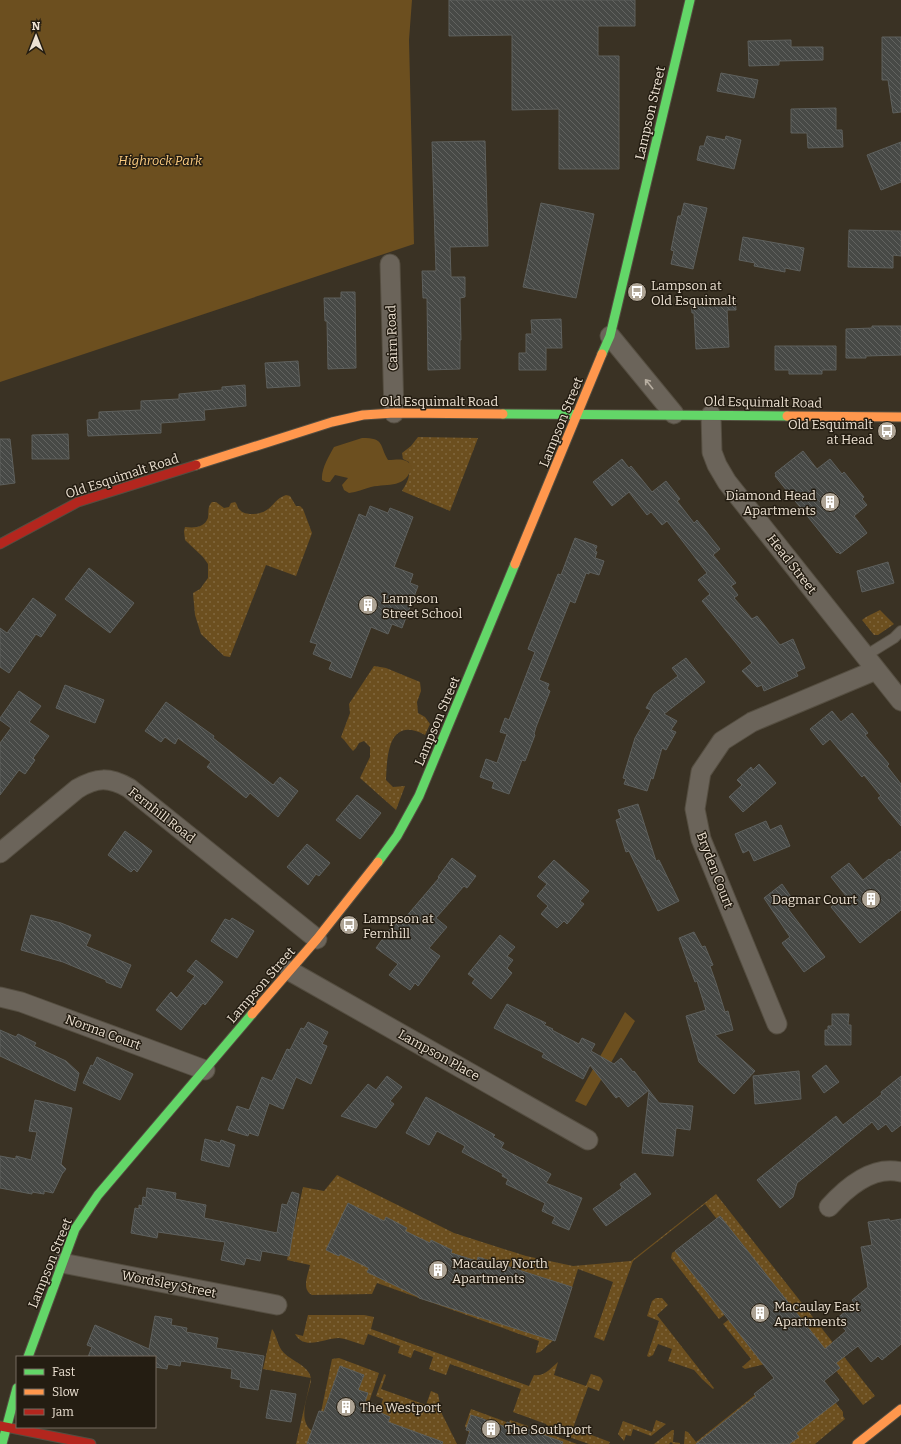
<svg xmlns="http://www.w3.org/2000/svg" width="901" height="1444" font-family="Bitter,serif">
<style>
.grass{fill:url(#grass-dots)}
.park{fill:#6c4f1f}
.building{fill:url(#building-back-hatch);stroke:#5e605d}
.lines{fill:none;stroke-linecap:round;stroke-linejoin:round}
.lane-casing{stroke:#554e41;stroke-width:12}
.street-casing{stroke:#554e41;stroke-width:21}
.fast-casing{stroke:#554e41;stroke-width:11}
.slow-casing{stroke:#554e41;stroke-width:11}
.jam-casing{stroke:#554e41;stroke-width:11}
.lane{stroke:#6b645a;stroke-width:10}
.street{stroke:#6b645a;stroke-width:19}
.fast{stroke:#63d668;stroke-width:9}
.slow{stroke:#ff974d;stroke-width:9}
.jam{stroke:#b3261e;stroke-width:9}
.oneway{stroke:#b8afa2}
.labels{text-anchor:middle;dominant-baseline:central;stroke-width:3;stroke-linejoin:round;paint-order:stroke}
.street-label{font-size:13px;fill:#ece1d2;stroke:#241d12}
.park-label{font-size:13px;font-style:italic;fill:#fccc81;stroke:#241d12}
.poi-label{font-size:13px;fill:#ece1d2;stroke:#241d12;text-anchor:start}
</style>
<defs>
<pattern id="grass-dots" width="8" height="8" patternUnits="userSpaceOnUse"><rect width="8" height="8" fill="#6c4f1f"/><path d="M2 2h.1M6 6h.1" fill="none" stroke="#81683f" stroke-width="1.8" stroke-linecap="round"/></pattern>
<pattern id="building-back-hatch" width="6" height="6" patternUnits="userSpaceOnUse"><rect width="6" height="6" fill="#474946"/><path d="M-1 5l2 2M0 0l6 6M5-1l2 2" fill="none" stroke="#626360"/></pattern>
</defs>
<rect width="100%" height="100%" fill="#3a3224"/>
<path class="grass" d="M418 437 478 438 450 511 402 491C409 480 410 476 409 462L403 459 402 453 411 446Z
M286 495 290 496 296 506H300L303 509 312 533 296 576 266 565 230 657 224 656 201 634 195 615 193 593 200 589 208 578V564L203 557 185 540 184 531 185 527C194 528 204 528 208 518 209 512 207 507 212 502H216L224 508 229 507 231 503 235 502C238 505 237 508 240 510 242 513 248 514 251 514 273 514 271 500 286 495Z
M880 610 894 624 878 635H874L862 620 866 617Z
M374 666 386 668 420 682 421 691 417 702 418 713 425 717 430 724 425 735C389 716 387 754 386 780L393 787 405 786 396 810 360 778 370 757V747L364 741 359 743 356 748 353 751C348 746 346 741 341 737L350 713 349 704Z
M337 1175 454 1233 526 1256 573 1266 631 1261 716 1194 875 1396 863 1405 705 1204 633 1261 604 1341 594 1337 613 1282 578 1269 571 1291 447 1252 348 1204 328 1246 432 1298 556 1338 540 1352 536 1353V1352L539 1341 377 1283 372 1294 312 1295C301 1289 308 1275 310 1265L287 1260 303 1187 324 1191Z
M678 1249 728 1312 719 1319 671 1258 672 1253Z
M656 1298H662L668 1305 657 1315 714 1388 713 1389 702 1379 694 1370 668 1361 672 1349 658 1344 653 1355 649 1357 647 1356 659 1321 647 1316 652 1301Z
M308 1315H364L374 1317 371 1329 529 1386 534 1375C544 1377 551 1368 558 1362L554 1375 586 1386 591 1374 600 1377 603 1381 599 1391 588 1387 573 1428 610 1442 609 1444H589L549 1430 546 1424 513 1412 521 1389 450 1364 446 1375 429 1369 433 1357 414 1350 411 1358 398 1353 400 1346 368 1334 364 1345C356 1343 348 1339 339 1338 324 1338 305 1351 295 1334L303 1336Z
M732 1317 769 1363 745 1369 742 1367 751 1359 723 1324Z
M272 1329C277 1335 277 1346 284 1353 293 1362 312 1367 311 1381 308 1396 297 1420 312 1431V1444H296L311 1378 263 1369Z
M339 1358 379 1373 368 1405 364 1403 358 1390 364 1375 340 1367 321 1418 320 1417 332 1359Z
M384 1374 386 1375 381 1389 426 1405 431 1391 438 1394 442 1414 457 1444H430L377 1418 383 1399 376 1396Z
M755 1395 759 1400 704 1444H684L685 1431 688 1432 696 1442Z
M835 1402 843 1412V1416L845 1419 815 1444H782Z
M471 1409 509 1423 510 1420 528 1426 525 1434 476 1416 469 1433 465 1426Z
M656 1420 666 1424 651 1436 633 1429 631 1436 626 1435 624 1441 618 1434 623 1421 652 1432Z
M536 1429 577 1444H553L533 1437Z
M672 1430H674L673 1442 680 1443V1444H673L671 1442 669 1444H654Z"/>
<path class="park" d="M0 0H412L409 40 414 244 0 382Z
M362 438C385 438 379 445 388 460 398 460 405 457 412 466 406 489 389 483 371 487 363 489 357 492 349 493L344 490 342 485 348 478 335 475 330 482H326L322 480C321 469 329 456 334 447Z
M625 1012 635 1021 586 1106 575 1101Z"/>
<path class="building" d="M449 0H635V26H598V56H619V169H559V109L512 110V35L449 36Z
M882 37H901V112L893 113 888 80H882Z
M791 40V47H823V60L779 61V65L749 66 748 41Z
M721 73 758 80 754 98 717 91Z
M836 108V130H842L843 147 808 148 807 133H791V109Z
M707 136 725 140 726 136 741 140 734 169 697 160 700 146H704Z
M485 141 488 246 450 247 451 277H465V297L460 298 461 340H460V369L428 370 427 298H423L422 271H436L432 142Z
M901 142V182L881 190 867 155Z
M541 203 594 214 576 298 523 287Z
M684 203 707 208 693 269 671 264 674 251 671 250 678 216H681Z
M849 230 901 231V256L893 255V268L848 267Z
M743 237 804 248 800 271 785 268V272L754 266 755 263 739 260Z
M341 292H355L356 368 328 369 327 321H325L324 298H341Z
M735 297 736 310H727L729 347 696 349 694 313H692L691 300Z
M561 319 562 348H546V370H519V353H526V334H532L531 320Z
M872 326H901V355L866 356V358H846V329L872 328Z
M775 346H836V370H822V374H789V370H775Z
M298 361 300 386 267 388 265 363Z
M245 385 246 406 204 410 205 420 161 423V433L88 436 87 420 99 419V412L141 410V401L179 399V394L222 390V387Z
M68 434 69 459H32V435Z
M0 439H10L15 483 0 485Z
M803 451 817 469 830 459 842 474 844 472 864 497 862 499 867 505 854 516 867 533 840 554 838 552 837 553 775 476 776 475 775 473Z
M622 459 629 468 631 466 652 492 666 481 680 499 677 501 694 523 697 520 720 549 713 555 736 583 731 586 738 595 734 598 752 619 757 616 780 645 793 639 805 668 796 672 798 676 764 691 762 685 757 687 742 671 752 663 702 601 710 594 698 580 707 573 667 521 662 525 651 512 647 515 629 492 612 506 593 482Z
M370 506 388 513 390 508 413 517 394 567 413 574 410 583 418 586 402 628 392 624 388 634 371 627 351 678 329 669 332 662 313 654 317 644 310 642 359 514 366 517Z
M575 538 597 546 595 551 597 552 595 558 604 561 599 575 589 572V574L586 573 575 603 570 601 539 680 549 684 547 689 550 691 536 727 534 734 535 735 525 761 522 760 509 794 492 788 494 782 480 777 486 759 497 763 507 734 500 732 505 718 509 720 535 652 528 649 558 574 561 575Z
M888 562 894 583 862 592 857 571Z
M89 568 134 603 110 633 65 599Z
M33 598 56 615 41 637 36 634 9 673 0 667V628L7 633Z
M686 658 705 682 664 714 677 721 671 730 676 732 666 750 662 748 653 779 651 778 647 791 624 784 626 779 623 778 635 738 651 710 646 708 654 694 678 676 672 668Z
M65 685 104 700 95 723 56 708Z
M19 691 41 706 29 722 49 736 33 758 35 760 25 774 19 770 0 795V743L11 728 0 720V718Z
M166 702 214 736 213 738 273 785 280 777 298 791 278 817 250 793 246 798 207 767 211 762 178 738 175 744 165 737 161 742 145 731Z
M832 711 841 722 852 713 868 733 865 735 889 764 887 766 901 784V826L878 798 881 796 864 775 862 777 830 739 823 745 810 729Z
M759 764 776 783 743 812 729 797 742 785 737 780 751 767 753 770Z
M357 795 381 813 360 839 336 820Z
M638 804 656 861 659 860 679 901 658 911 629 851 626 852 616 820 621 818 618 810Z
M766 821 770 830 781 825 790 846 754 861 749 850 743 853 735 834Z
M125 831 152 851 137 872 134 869 131 872 108 855Z
M307 844 330 863 319 876 316 874 308 885 287 867Z
M901 851V910L860 943 831 907 846 896 831 877 849 863 863 880 889 859 890 860Z
M452 858 476 876 467 888 464 886 436 918 447 927 429 948 440 956 418 986 415 983 410 990 389 975 398 964 376 948 395 922 399 925 439 878 438 877Z
M554 860 589 891 580 901 584 904 567 924 564 921 557 928 541 914 548 906 537 896 547 884 538 877Z
M782 884 796 904 788 909 825 957 804 972 782 943 790 937 764 898Z
M31 915 61 923 91 935 86 946 131 965 121 988 106 982V980L63 962 21 950Z
M232 918 254 931 237 958 211 941 225 919 230 921Z
M694 932 702 947 705 946 707 951 713 965 710 966 716 983 725 1012 728 1011 733 1030 715 1035 755 1071 734 1094 699 1062 686 1016 706 1010 697 981 695 982 679 938Z
M500 935 515 947 507 956 513 960 507 968 512 973 491 999 472 983 475 979 468 974Z
M196 960 223 982 205 1005 203 1003 181 1030 156 1010 171 992 177 998 195 976 187 971Z
M507 1004 546 1023 544 1025 553 1029 552 1030 579 1044 582 1038 595 1044 591 1051 614 1064 621 1058 633 1072 634 1071 659 1103 693 1106 690 1130 676 1128 673 1156 642 1153 649 1090 628 1107 619 1096 616 1098 590 1065 583 1079 542 1057 544 1053 494 1028Z
M832 1014H849L848 1025H851V1045H825V1030H828V1026H832Z
M308 1022 328 1032 322 1044 327 1046 311 1084 296 1077 283 1109 269 1103 258 1136 249 1133 248 1136 228 1130 237 1106 249 1110 262 1077 272 1081 287 1049 290 1050 301 1028 304 1029Z
M0 1030 16 1037 18 1034 36 1043 34 1046 66 1061 79 1073 75 1091 0 1056Z
M97 1057 133 1074 120 1100 83 1083 91 1065 93 1066Z
M826 1065 839 1082 824 1093 812 1076Z
M799 1071 801 1099 755 1104 753 1076Z
M387 1076 402 1087 390 1101 394 1104 376 1128 341 1116 368 1084 376 1090Z
M901 1076V1125L892 1132 886 1124 878 1130 872 1122 797 1183 793 1197 780 1208 757 1180 836 1116 843 1125 882 1094 881 1092Z
M426 1097 495 1135 493 1137 504 1143 501 1148 551 1174 546 1183 582 1198 569 1230 552 1223 555 1217 542 1211 545 1203 506 1184 508 1179 502 1176 503 1174 462 1152 465 1146 437 1131 429 1145 406 1133Z
M35 1100 72 1108 61 1164 66 1169 62 1174 53 1193 44 1191V1194L32 1192V1194L0 1188V1156L16 1159V1156L31 1160 37 1132 29 1131Z
M205 1139 220 1143 221 1140 235 1145 229 1167 201 1160Z
M635 1173 651 1194 606 1226 593 1209 622 1188 620 1184Z
M147 1188 176 1193 175 1199 206 1205 204 1218 277 1233 282 1204 287 1205 292 1192 299 1194 289 1256 262 1251 260 1261 246 1258 244 1265 221 1260 225 1242 158 1232 157 1238 131 1233 135 1208 139 1209V1205L142 1206 143 1197 146 1198Z
M348 1203 384 1221 386 1217 407 1228 405 1231 430 1243 431 1240 452 1250 451 1253 477 1261 478 1257 572 1287 555 1341 419 1298V1297L367 1272 369 1268 340 1254 339 1256 326 1250Z
M720 1216 825 1349 846 1331 836 1319 855 1304 852 1300 868 1287 861 1247 872 1245 868 1222 889 1219 890 1221 901 1219V1344L882 1360 878 1356 871 1362 858 1346 836 1363 840 1368 824 1381 839 1400 796 1433 799 1437 789 1444H696L756 1396 754 1394 774 1378 675 1251Z
M155 1316 172 1319 171 1325 187 1328 186 1332 218 1338 216 1348 264 1356 258 1390 240 1387 241 1380 231 1378 232 1369 181 1361 180 1366 168 1364 167 1369 155 1367V1357H88L92 1347 87 1345 95 1325 149 1349Z
M340 1366 364 1375 358 1390 368 1393 365 1401 381 1407 379 1412 390 1417 388 1422 443 1442 442 1444H307L319 1411 324 1412Z
M271 1390 296 1394 291 1422 266 1418Z
M471 1415 506 1427 507 1422 563 1442 562 1444H466L470 1431 466 1430Z"/>
<g class="lines">
<defs>
<path id="lane" d="M865 656 894 638 901 631"/>
<path id="street" d="M390 264 394 413
M610 336 674 414
M711 415 712 452 717 465 727 482 901 701
M0 853 77 789C97 777 109 777 129 788L317 939
M290 971 588 1140
M0 997 21 1002 205 1070
M777 1024 701 839 695 809 701 772 722 741 752 722 876 670
M829 1207C846 1188 873 1165 901 1172
M62 1263 277 1305"/>
<path id="fast" d="M602 354 610 336 690 0
M503 414 787 416
M378 862 397 836 419 796 515 564
M28 1357 75 1229 98 1195 252 1014
M2 1444 17 1388"/>
<path id="slow" d="M787 416 901 417
M196 465 332 422 363 415 394 413 503 414
M515 564 602 354
M252 1014 317 939 378 862
M857 1444 901 1409"/>
<path id="jam" d="M0 544 78 502 196 465
M0 1426 91 1444"/>
</defs>
<use href="#lane" class="lane-casing"/>
<use href="#street" class="street-casing"/>
<use href="#fast" class="fast-casing"/>
<use href="#slow" class="slow-casing"/>
<use href="#jam" class="jam-casing"/>
<use href="#lane" class="lane"/>
<use href="#street" class="street"/>
<use href="#fast" class="fast"/>
<use href="#slow" class="slow"/>
<use href="#jam" class="jam"/>
</g>
<defs><path id="oneway-shaft" d="M-6 0H5M1.5-3L5.5 0L1.5 3" fill="none" stroke-width="1.6" stroke-linecap="round" stroke-linejoin="round"/></defs>
<use class="oneway" href="#oneway-shaft" transform="translate(649 384) rotate(-129)"/>
<defs>
<symbol id="bus-disc" viewBox="-11 -11 22 22"><circle r="9.5" fill="#aea495" stroke="#241d12"/><path d="M-5-6H5V4H4V6H2V4H-2V6H-4V4H-5ZM-3.5-4V0h7V-4ZM-3.5 1.2v1.5H-2V1.2ZM2 1.2v1.5H3.5V1.2Z" fill="#fff"/></symbol>
<symbol id="building-disc" viewBox="-11 -11 22 22"><circle r="9.5" fill="#aea495" stroke="#241d12"/><path d="M-4-6H4V6H1V3H-1V6H-4ZM-2.5-4.3h1.7v1.8h-1.7ZM.8-4.3h1.7v1.8H.8ZM-2.5-1h1.7V.8h-1.7ZM.8-1h1.7V.8H.8Z" fill="#fff"/></symbol>
</defs>
<g fill-rule="evenodd">
<use href="#bus-disc" x="626" y="281" width="22" height="22"/>
<use href="#bus-disc" x="876" y="420" width="22" height="22"/>
<use href="#building-disc" x="819" y="491" width="22" height="22"/>
<use href="#building-disc" x="357" y="594" width="22" height="22"/>
<use href="#building-disc" x="860" y="888" width="22" height="22"/>
<use href="#bus-disc" x="338" y="914" width="22" height="22"/>
<use href="#building-disc" x="427" y="1259" width="22" height="22"/>
<use href="#building-disc" x="749" y="1302" width="22" height="22"/>
<use href="#building-disc" x="335" y="1396" width="22" height="22"/>
<use href="#building-disc" x="480" y="1418" width="22" height="22"/>
</g>
<g class="labels">
<g class="street-label">
<text transform="translate(650 113) rotate(-77)">Lampson Street</text>
<text transform="translate(392 338) rotate(-92)">Cairn Road</text>
<text x="439" y="401">Old Esquimalt Road</text>
<text transform="translate(763 402) rotate(1)">Old Esquimalt Road</text>
<text transform="translate(561 422) rotate(-68)">Lampson Street</text>
<text transform="translate(122 476) rotate(-18)">Old Esquimalt Road</text>
<text transform="translate(792 564) rotate(52)">Head Street</text>
<text transform="translate(437 721) rotate(-67)">Lampson Street</text>
<text transform="translate(162 815) rotate(38)">Fernhill Road</text>
<text transform="translate(715 870) rotate(69)">Bryden Court</text>
<text transform="translate(261 985) rotate(-49)">Lampson Street</text>
<text transform="translate(103 1032) rotate(20)">Norma Court</text>
<text transform="translate(439 1055) rotate(29)">Lampson Place</text>
<text transform="translate(50 1263) rotate(-68)">Lampson Street</text>
<text transform="translate(169 1284) rotate(11)">Wordsley Street</text>
</g>
<g class="park-label">
<text x="160" y="160">Highrock Park</text>
</g>
<g class="poi-label">
<text x="651" y="285">Lampson at<tspan x="651" dy="15">Old Esquimalt</tspan></text>
<text x="873" y="424" text-anchor="end">Old Esquimalt<tspan x="873" dy="15">at Head</tspan></text>
<text x="816" y="495" text-anchor="end">Diamond Head<tspan x="816" dy="15">Apartments</tspan></text>
<text x="382" y="598">Lampson<tspan x="382" dy="15">Street School</tspan></text>
<text x="857" y="899" text-anchor="end">Dagmar Court</text>
<text x="363" y="918">Lampson at<tspan x="363" dy="15">Fernhill</tspan></text>
<text x="452" y="1263">Macaulay North<tspan x="452" dy="15">Apartments</tspan></text>
<text x="774" y="1306">Macaulay East<tspan x="774" dy="15">Apartments</tspan></text>
<text x="360" y="1407">The Westport</text>
<text x="505" y="1429">The Southport</text>
</g>
</g>
<rect x="16" y="1356" width="140" height="72" fill="#241d12" stroke="#746b5f"/>
<rect x="24" y="1369" width="20" height="6" fill="#63d668" stroke="#746b5f"/>
<text x="52" y="1376" font-size="12" fill="#ece1d2">Fast</text>
<rect x="24" y="1389" width="20" height="6" fill="#ff974d" stroke="#746b5f"/>
<text x="52" y="1396" font-size="12" fill="#ece1d2">Slow</text>
<rect x="24" y="1409" width="20" height="6" fill="#b3261e" stroke="#746b5f"/>
<text x="52" y="1416" font-size="12" fill="#ece1d2">Jam</text>
<g transform="translate(36 36)" stroke="#241d12" stroke-width="3" paint-order="stroke">
<path d="M0-3L7 15L0 10L-7 15Z" fill="#ece1d2"/>
<text y="-6" font-size="11" font-weight="bold" text-anchor="middle" fill="#ece1d2">N</text>
</g>
</svg>
